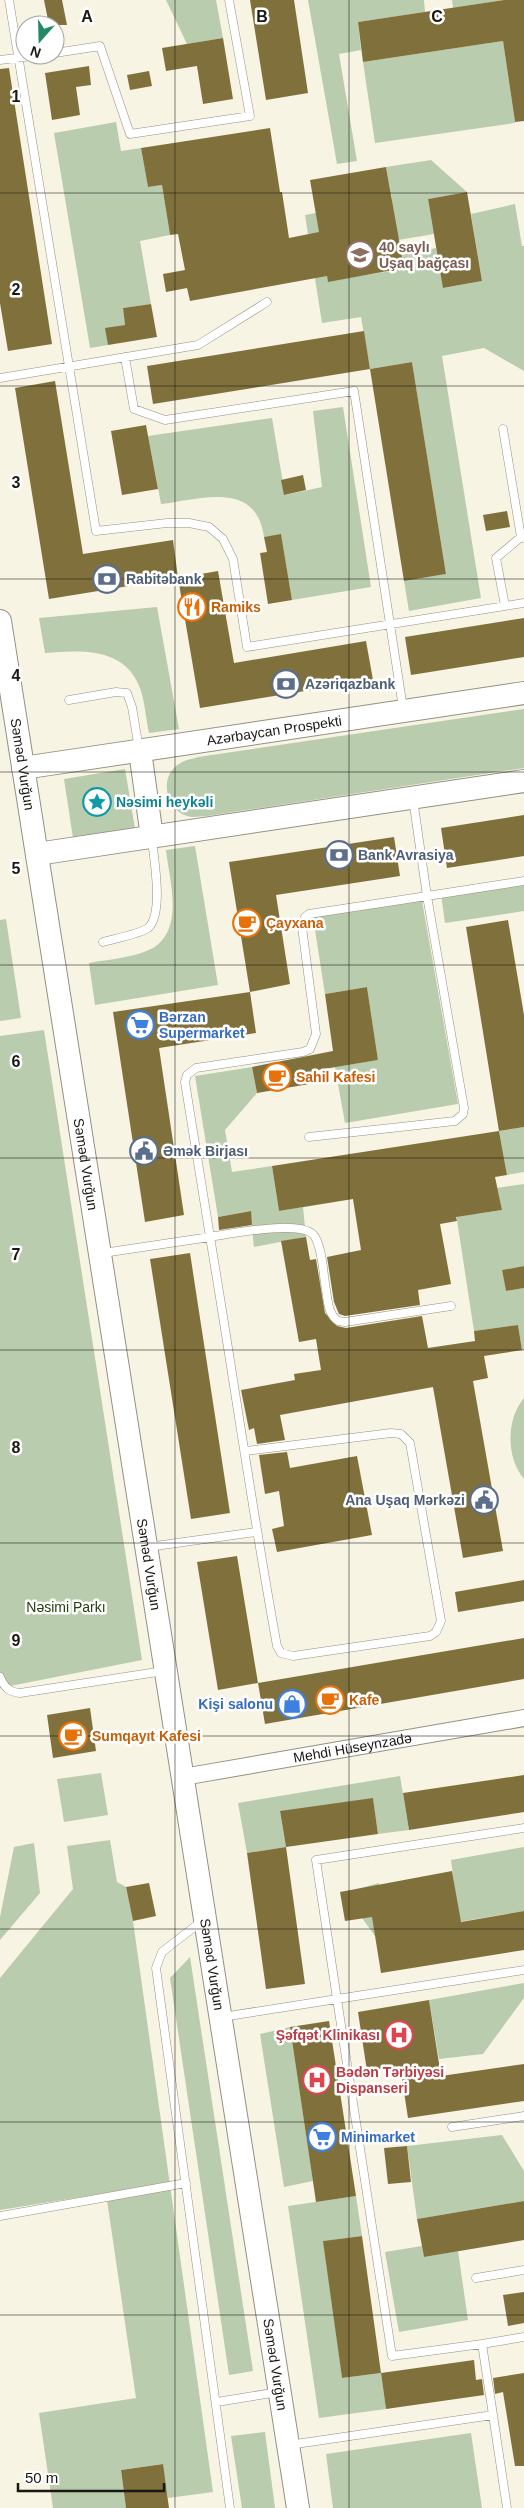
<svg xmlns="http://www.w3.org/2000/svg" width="524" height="2508" font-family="Arial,sans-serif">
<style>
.green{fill:#b9ccae}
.building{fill:#80713c}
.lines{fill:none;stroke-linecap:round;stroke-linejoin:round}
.service-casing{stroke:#949082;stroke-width:9}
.minor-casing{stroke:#949082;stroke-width:18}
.secondary-casing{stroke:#949082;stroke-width:24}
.service{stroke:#fff;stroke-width:8}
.minor{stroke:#fff;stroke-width:16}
.secondary{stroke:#fff;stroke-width:22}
.grid{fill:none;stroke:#1a1813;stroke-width:1;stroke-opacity:0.55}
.labels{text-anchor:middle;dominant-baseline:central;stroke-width:5;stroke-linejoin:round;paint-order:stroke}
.education-label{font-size:14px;font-weight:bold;fill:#785e54;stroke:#fff;text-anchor:start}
.service-label{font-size:14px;font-weight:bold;fill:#4e5e75;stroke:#fff;text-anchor:start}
.food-label{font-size:14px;font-weight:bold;fill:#c56008;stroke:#fff;text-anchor:start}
.street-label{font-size:14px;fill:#1a1813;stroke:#fff}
.culture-label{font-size:14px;font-weight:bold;fill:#0d838f;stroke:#fff;text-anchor:start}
.shop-label{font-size:14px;font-weight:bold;fill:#366cbe;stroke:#fff;text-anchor:start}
.park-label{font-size:14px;fill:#243f0d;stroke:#fff}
.health-label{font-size:14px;font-weight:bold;fill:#be3a42;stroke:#fff;text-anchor:end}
.grid-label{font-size:16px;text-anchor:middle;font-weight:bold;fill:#1a1813;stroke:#fff;stroke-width:5;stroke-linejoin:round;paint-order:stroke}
</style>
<rect width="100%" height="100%" fill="#f8f4e4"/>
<path class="green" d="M166 0H216L223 38 187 44Z
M308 0H424L425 12 358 22 361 50 339 54 357 161 337 164Z
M452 0H504L453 8Z
M503 41 515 123 375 143 363 62Z
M116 122 121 151 141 148 148 187 162 185 170 235 140 241 151 304 123 308 125 325 106 329 108 345 90 348 54 133Z
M431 160 467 192 428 199 434 234 398 240 320 238 328 281 404 269 402 255 436 248 444 288 482 281 471 214 515 204 522 246H524V371L484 348 442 356 481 598 409 611 404 581 446 574 412 362 370 369 361 317 322 323 305 215 392 199 386 167Z
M343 407 371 587 292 600 281 535 264 537C256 480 202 499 161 504L148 436 272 418 285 495 322 487 313 411Z
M157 607 179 729 149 733C146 719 145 704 141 691 127 647 82 650 45 653L39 618Z
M524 709V768L207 816C201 816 193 818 187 816 165 809 159 776 179 764 184 760 192 759 198 757Z
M125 769 135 828 73 838 64 779Z
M195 846 218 985 95 1005 89 963C109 959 135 958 153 948 185 928 169 879 166 850Z
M524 881V911L445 923 441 894Z
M421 895 458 1104 345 1123 335 1067 378 1060 367 987 325 994 312 911Z
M6 919 21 1018 0 1021V920Z
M44 1030 142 1660 0 1688V1036Z
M252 1067 257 1093 225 1130 232 1172 272 1166 279 1211 303 1207 306 1237 254 1247 250 1211 218 1217 195 1076Z
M524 1127V1172L507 1175 499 1131Z
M524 1184V1266L502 1270 506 1291 524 1288V1350H522L518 1325 474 1331 453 1194 476 1214 502 1210 497 1188Z
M524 1398V1479C506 1458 506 1419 524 1398Z
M101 1773 108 1815 64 1822 57 1779Z
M400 1776 409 1830 378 1834 373 1799 280 1812 286 1847 247 1853 238 1803Z
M110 1840 117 1882 126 1887 133 1921 213 2492 168 2498 162 2464 121 2470 126 2508H53L39 2413 136 2398 106 2193 0 2210V1978L73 1889 67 1846Z
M34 1843 40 1893 0 1940V1917L14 1847Z
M524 1847V1911L375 1936 362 1918 357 1889 379 1883 383 1910 456 1898 451 1860Z
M190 1957 253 2371 229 2375 170 1978Z
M524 1983V1998L483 2054 439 2059 429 2000Z
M290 2027 313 2181 284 2187 260 2034Z
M502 2135 524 2171V2201L417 2219 407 2146Z
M356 2196 362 2236 324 2241 342 2378 381 2373 386 2409 319 2418 288 2206Z
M422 2246 424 2257 458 2251 468 2320 399 2332 385 2252Z
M265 2432 275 2508H242L231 2436Z
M471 2433 482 2508H333L326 2454Z"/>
<path class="building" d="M44 0H62L67 25H49Z
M250 0H294L308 93 266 100Z
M504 0H524V121L515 122 503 41 363 62 358 22Z
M223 38 233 99 203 104 197 66 166 71 162 48Z
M89 66 91 85 76 87 80 115 52 120 45 73Z
M9 68 52 344 8 351 0 303V69Z
M149 71 152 86 130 90 127 75Z
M270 128 280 192H282L289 238 319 232 310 180 386 167 404 268 328 282 327 276 190 301 187 288 166 292 163 274 185 270 178 234 170 235 162 185 148 187 141 148Z
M467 192 482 281 443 288 428 199Z
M151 304 157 337 108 345 105 328 125 325 123 308Z
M364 331 370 369 153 404 147 366Z
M412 362 446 574 404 581 370 369Z
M55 381 83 554 173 540 178 578 49 599 15 388Z
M146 425 158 489 122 495 111 431Z
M303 475 306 490 284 495 281 480Z
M507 511 510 527 486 531 483 515Z
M281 534 292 600 268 604 260 553 267 552 264 537Z
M218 571 234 663 366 641 373 680 200 708 178 578Z
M524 618V657L411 675 405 637Z
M524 815V856L447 868 441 828Z
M394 837 400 876 276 895 290 984 250 992 229 862Z
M508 920 524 1015V1127L499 1131 466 927Z
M367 987 378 1060 312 1071 315 1083 257 1093 252 1067 333 1051 325 994Z
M250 992 256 1033 159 1048 184 1215 145 1222 113 1012Z
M499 1131 507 1175 495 1177 502 1210 456 1217 457 1221 440 1224 451 1284 418 1290 420 1305 345 1316 339 1314 334 1302 327 1257 361 1250 353 1199 279 1211 272 1166Z
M251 1211 252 1225 219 1230 218 1217Z
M306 1237 310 1260 316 1259 325 1313 337 1326 346 1328 422 1316 428 1348 475 1341 474 1331 518 1325 522 1350 484 1356 488 1378 473 1381 503 1551 463 1558 433 1387 280 1415 285 1440 257 1444 254 1428 249 1430 241 1390 295 1380 294 1374 321 1370 316 1339 299 1342 281 1241Z
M190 1253 230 1513 191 1519 150 1259Z
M524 1266V1288L506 1291 502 1270Z
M287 1452 290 1468 357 1456 372 1535 277 1552 272 1529 284 1526 279 1491 265 1494 259 1455Z
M237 1556 258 1683 218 1690 197 1562Z
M524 1580V1601L458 1612 455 1592Z
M524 1638V1679L265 1724 258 1683Z
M90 1708 96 1751 53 1758 47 1715Z
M524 1775V1812L409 1830 403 1793Z
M373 1798 378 1834 286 1847 280 1811Z
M286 1847 305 1984 266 1989 247 1853Z
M452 1871 461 1922 524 1911V1950L381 1973 372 1917 345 1921 340 1892Z
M149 1883 156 1916 133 1921 126 1887Z
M429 2000 441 2076 524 2064V2101L408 2118 400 2066 367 2071 358 2012Z
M329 2021 356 2196 316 2202 290 2027Z
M407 2146 411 2182 388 2184 384 2148Z
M524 2201V2240L424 2257 417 2219Z
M362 2236 381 2373 342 2378 323 2241Z
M524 2292V2323L508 2326 503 2295Z
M474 2360 476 2380 482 2379 484 2395 386 2409 381 2373Z
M524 2373V2466H515L503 2392 495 2394 493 2378Z
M163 2464 169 2508H126L121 2470Z"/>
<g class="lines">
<defs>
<path id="service" d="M9 0 96 531 167 523H189L209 527 223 539 233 559 247 647 524 603
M55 53 100 46 130 134 250 116 229 0
M0 60 39 55
M125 357 134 409 165 420 354 391 403 708
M0 378 198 345 267 302
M503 429 521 537 524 538
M505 606 496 558 521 537
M69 700 116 692 127 693 132 707 139 749
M413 799 427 896 524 881
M103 942C113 939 140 934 148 928 164 914 154 859 152 840
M103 1253 210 1237 185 1082 187 1075 196 1068 303 1052 310 1049 316 1034 302 927 305 917 309 914 427 896 464 1108 463 1114 455 1121 309 1137
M246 1451 391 1433 401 1434 410 1443 441 1621 436 1632 430 1636 293 1656 281 1653 277 1646C252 1510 233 1373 210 1237 230 1234 305 1218 315 1237 323 1251 323 1274 326 1290 328 1302 328 1314 338 1321L345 1322 451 1306
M148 1547 256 1532
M0 1677C4 1687 9 1692 20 1693L164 1671
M524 1828 316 1860 337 1999 524 1970
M202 1921 162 1952 156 1968 230 2508
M222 2017 337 1999 392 2356 482 2344 493 2415
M452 2127 524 2116
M0 2216 186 2183
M476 2278 524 2270
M482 2344 524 2337
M217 2402 278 2392
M289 2445 493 2415 507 2508"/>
<g id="minor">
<path id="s1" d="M183 1777 524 1718"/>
</g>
<g id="secondary">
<path id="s2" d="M0 621 298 2508"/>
<path d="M140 751 152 837"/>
<path id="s3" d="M23 768 524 693"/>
<path d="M37 854 524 781"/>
</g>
</defs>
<use href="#service" class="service-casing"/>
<use href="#minor" class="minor-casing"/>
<use href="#secondary" class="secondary-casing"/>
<use href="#service" class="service"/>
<use href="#minor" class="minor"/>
<use href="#secondary" class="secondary"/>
</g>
<path class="grid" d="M175 0V2508M349 0V2508M0 193H524M0 386H524M0 579H524M0 772H524M0 965H524M0 1158H524M0 1350H524M0 1543H524M0 1736H524M0 1929H524M0 2122H524M0 2315H524"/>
<defs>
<symbol id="school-ring" viewBox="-11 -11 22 22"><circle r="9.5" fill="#fff" stroke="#8d6e63" stroke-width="1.5"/><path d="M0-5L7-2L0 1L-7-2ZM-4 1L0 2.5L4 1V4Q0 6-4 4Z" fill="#8d6e63"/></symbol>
<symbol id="bank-ring" viewBox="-11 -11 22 22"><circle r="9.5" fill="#fff" stroke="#5c6f8a" stroke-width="1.5"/><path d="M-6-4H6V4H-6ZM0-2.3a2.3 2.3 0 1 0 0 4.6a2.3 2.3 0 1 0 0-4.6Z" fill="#5c6f8a"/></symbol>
<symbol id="restaurant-ring" viewBox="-11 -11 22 22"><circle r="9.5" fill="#fff" stroke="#e8710a" stroke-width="1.5"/><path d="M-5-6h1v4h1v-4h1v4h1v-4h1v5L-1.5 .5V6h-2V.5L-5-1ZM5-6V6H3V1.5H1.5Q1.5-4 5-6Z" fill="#e8710a"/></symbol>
<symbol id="sight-ring" viewBox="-11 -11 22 22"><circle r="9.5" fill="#fff" stroke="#0f9aa8" stroke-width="1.5"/><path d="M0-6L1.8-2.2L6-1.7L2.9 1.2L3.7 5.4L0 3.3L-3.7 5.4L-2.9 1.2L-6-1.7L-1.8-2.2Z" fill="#0f9aa8"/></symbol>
<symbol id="cafe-ring" viewBox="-11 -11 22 22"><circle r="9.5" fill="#fff" stroke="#e8710a" stroke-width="1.5"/><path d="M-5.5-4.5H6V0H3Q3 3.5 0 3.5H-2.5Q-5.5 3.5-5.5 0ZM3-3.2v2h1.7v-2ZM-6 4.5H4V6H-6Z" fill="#e8710a"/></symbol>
<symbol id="supermarket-ring" viewBox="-11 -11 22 22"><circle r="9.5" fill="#fff" stroke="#3f7fe0" stroke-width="1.5"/><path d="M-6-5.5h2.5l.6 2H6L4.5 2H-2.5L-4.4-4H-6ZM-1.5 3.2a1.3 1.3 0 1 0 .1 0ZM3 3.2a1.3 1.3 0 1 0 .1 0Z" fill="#3f7fe0"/></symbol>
<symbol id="civic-ring" viewBox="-11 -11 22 22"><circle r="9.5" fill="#fff" stroke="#5c6f8a" stroke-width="1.5"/><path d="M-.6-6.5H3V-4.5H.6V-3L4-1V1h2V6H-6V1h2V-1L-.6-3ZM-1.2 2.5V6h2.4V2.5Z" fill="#5c6f8a"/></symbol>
<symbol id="shop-ring" viewBox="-11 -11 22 22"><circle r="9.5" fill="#fff" stroke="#3f7fe0" stroke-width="1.5"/><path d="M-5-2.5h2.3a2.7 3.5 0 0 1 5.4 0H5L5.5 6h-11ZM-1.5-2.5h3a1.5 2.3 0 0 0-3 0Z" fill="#3f7fe0"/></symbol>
<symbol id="hospital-ring" viewBox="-11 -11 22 22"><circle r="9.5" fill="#fff" stroke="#e0444e" stroke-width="1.5"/><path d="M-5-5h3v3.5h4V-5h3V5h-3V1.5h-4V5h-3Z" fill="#e0444e"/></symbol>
</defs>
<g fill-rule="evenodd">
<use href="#school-ring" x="344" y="239" width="32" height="32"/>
<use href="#bank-ring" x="91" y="563" width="32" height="32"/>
<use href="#restaurant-ring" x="176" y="591" width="32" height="32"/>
<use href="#bank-ring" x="270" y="668" width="32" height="32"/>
<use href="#sight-ring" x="81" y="786" width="32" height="32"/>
<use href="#bank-ring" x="323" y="839" width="32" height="32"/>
<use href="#cafe-ring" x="231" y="907" width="32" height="32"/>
<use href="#supermarket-ring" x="124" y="1009" width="32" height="32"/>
<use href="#cafe-ring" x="261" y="1061" width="32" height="32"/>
<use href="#civic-ring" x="128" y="1135" width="32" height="32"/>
<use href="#civic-ring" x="468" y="1484" width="32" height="32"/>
<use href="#cafe-ring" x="314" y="1684" width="32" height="32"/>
<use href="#shop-ring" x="276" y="1688" width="32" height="32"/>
<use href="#cafe-ring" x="57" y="1720" width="32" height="32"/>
<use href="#hospital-ring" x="383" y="2019" width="32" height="32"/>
<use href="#hospital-ring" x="301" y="2064" width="32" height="32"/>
<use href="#supermarket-ring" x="306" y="2121" width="32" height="32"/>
</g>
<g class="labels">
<g class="education-label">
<text x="379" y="247">40 saylı<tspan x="379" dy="16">Uşaq bağçası</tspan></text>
</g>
<g class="service-label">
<text x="126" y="579">Rabitəbank</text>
<text x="305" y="684">Azəriqazbank</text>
<text x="358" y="855">Bank Avrasiya</text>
<text x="163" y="1151">Əmək Birjası</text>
<text x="465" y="1500" text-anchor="end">Ana Uşaq Mərkəzi</text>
</g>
<g class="food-label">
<text x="211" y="607">Ramiks</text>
<text x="266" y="923">Çayxana</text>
<text x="296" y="1077">Sahil Kafesi</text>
<text x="349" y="1700">Kafe</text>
<text x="92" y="1736">Sumqayıt Kafesi</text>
</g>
<g class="street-label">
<text stroke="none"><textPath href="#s3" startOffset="254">Azərbaycan Prospekti</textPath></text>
<text stroke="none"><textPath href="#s2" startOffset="145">Səməd Vurğun</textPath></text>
<text stroke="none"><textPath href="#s2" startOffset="550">Səməd Vurğun</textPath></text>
<text stroke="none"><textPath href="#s2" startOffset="955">Səməd Vurğun</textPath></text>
<text stroke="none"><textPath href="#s1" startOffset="172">Mehdi Hüseynzadə</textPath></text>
<text stroke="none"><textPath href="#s2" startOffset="1360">Səməd Vurğun</textPath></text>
<text stroke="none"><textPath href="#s2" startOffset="1765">Səməd Vurğun</textPath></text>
</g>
<g class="culture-label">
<text x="116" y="802">Nəsimi heykəli</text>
</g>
<g class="shop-label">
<text x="159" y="1017">Bərzan<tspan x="159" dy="16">Supermarket</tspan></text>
<text x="273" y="1704" text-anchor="end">Kişi salonu</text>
<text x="341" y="2137">Minimarket</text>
</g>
<g class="park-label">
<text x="66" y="1607">Nəsimi Parkı</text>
</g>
<g class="health-label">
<text x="380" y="2035">Şəfqət Klinikası</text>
<text x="336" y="2072" text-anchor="start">Bədən Tərbiyəsi<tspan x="336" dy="16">Dispanseri</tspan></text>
</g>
</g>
<g class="grid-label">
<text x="87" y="22">A</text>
<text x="262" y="22">B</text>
<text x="437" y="22">C</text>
<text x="16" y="102">1</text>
<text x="16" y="295">2</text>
<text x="16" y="488">3</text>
<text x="16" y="681">4</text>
<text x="16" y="874">5</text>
<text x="16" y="1067">6</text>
<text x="16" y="1260">7</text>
<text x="16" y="1453">8</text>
<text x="16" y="1646">9</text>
</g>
<g transform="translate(40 40) rotate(200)"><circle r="24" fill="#ffffff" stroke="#a3a3a1"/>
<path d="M0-4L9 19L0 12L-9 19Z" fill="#228965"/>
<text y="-8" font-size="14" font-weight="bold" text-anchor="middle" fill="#1a1813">N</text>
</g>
<path d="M18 2483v8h146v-8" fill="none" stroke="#1a1813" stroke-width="2.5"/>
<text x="25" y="2483" font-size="15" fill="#1a1813" stroke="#ffffff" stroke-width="4" paint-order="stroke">50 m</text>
</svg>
